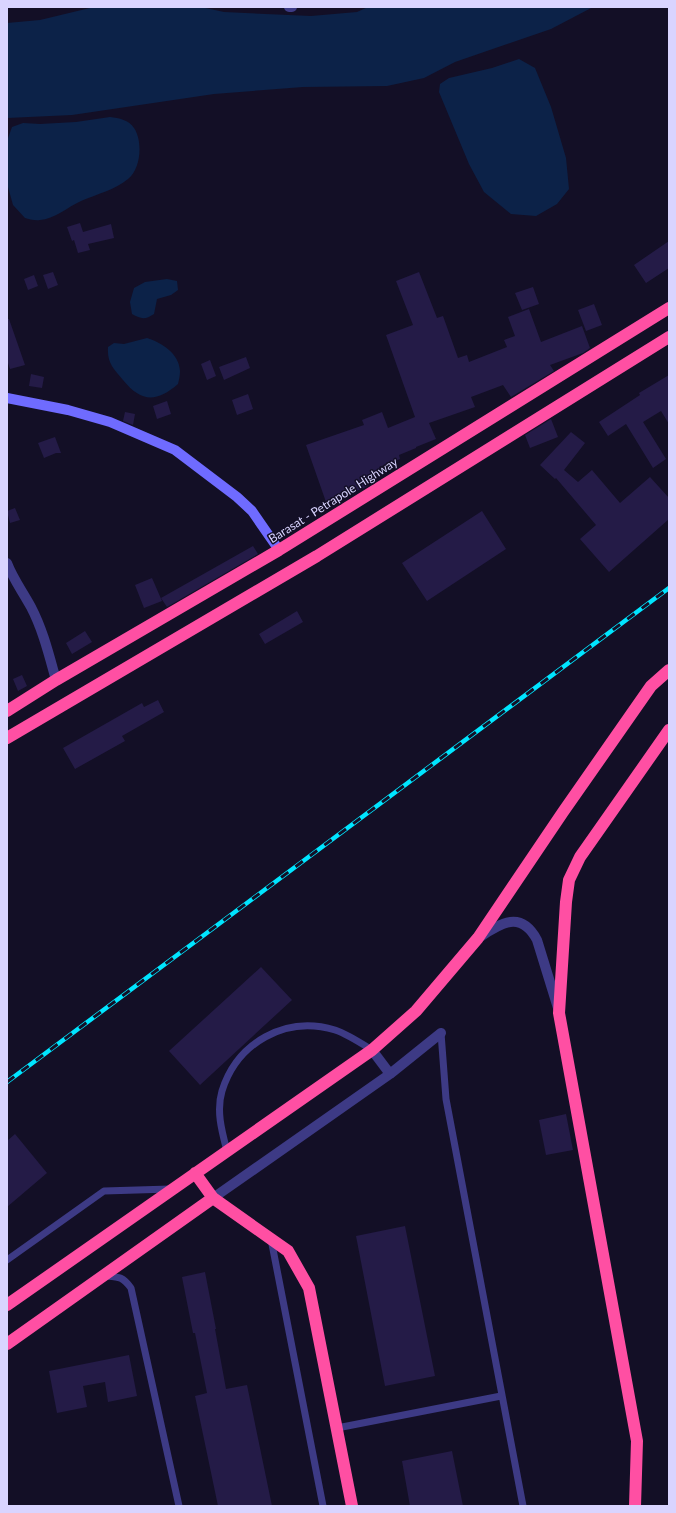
<svg xmlns="http://www.w3.org/2000/svg" width="676" height="1513" font-family="Lato,sans-serif">
<style>
.water{fill:#0c2248}
.building{fill:#241b47}
.lines{fill:none;stroke-linecap:round;stroke-linejoin:round}
.lane{stroke:#3d3a85;stroke-width:7}
.street{stroke:#3d3a85;stroke-width:10}
.secondary{stroke:#6f6bff;stroke-width:10}
.highway{stroke:#ff4fa3;stroke-width:12}
.rail-casing{stroke:#00e5ff;stroke-width:4.5}
.rail{stroke:#130f26;stroke-width:3;stroke-dasharray:9;stroke-linecap:butt}
.labels{text-anchor:middle;dominant-baseline:central;stroke-width:3;stroke-linejoin:round;paint-order:stroke}
.street-label{font-size:12px;fill:#d9d4ff;stroke:#130f26}
</style>
<rect width="100%" height="100%" fill="#130f26"/>
<path class="water" d="M94 7H201L224 12 311 16 357 12 368 7H593L551 29 455 62 424 78 387 86 303 87 214 94 72 115 7 118V23L40 20Z
M519 59 535 68 551 107 566 158 569 189 557 204 536 216 511 214 484 192 469 164 439 92 440 84 449 78 492 68Z
M110 117C119 118 129 120 134 128 143 141 141 169 128 179 115 190 97 194 81 201 68 207 54 219 40 220 35 221 29 219 25 218L13 205 8 187 7 141 12 127 23 123 40 124 76 122Z
M167 279 177 281 178 290 171 295 157 299 154 314C145 320 141 319 132 314L130 302 134 288 145 282Z
M147 338C162 343 179 353 180 371 180 375 179 380 178 384 156 403 141 402 123 380 113 368 107 363 108 347L114 343 124 344Z"/>
<path class="building" d="M80 223 83 232 111 224 114 238 88 244 90 250 78 253 74 240 72 241 67 227Z
M669 241V268L646 283 634 265Z
M53 272 58 285 48 289 43 275Z
M419 272 437 318 443 316 458 358 467 355 469 362 507 347 504 340 515 336 508 317 529 309 541 342 582 326 590 348 583 353 550 365 554 371 511 397 503 385 471 397 475 407 429 423 436 439 416 447V448L399 455 400 459 379 467 381 472 365 478 368 486 364 488 326 502 306 445 364 425 362 420 382 412 388 428 415 417 386 335 413 325 396 281Z
M34 275 38 286 28 290 24 279Z
M533 287 539 304 522 310 515 293Z
M594 304 602 325 586 331 578 310Z
M7 319H9L25 365 10 369 7 360Z
M246 357 250 368 224 380 219 367Z
M210 360 216 376 207 380 201 364Z
M31 374 44 377 42 388 29 386Z
M669 375V424L661 411 643 422 666 459 653 468 626 424 608 436 599 422 640 395 639 393Z
M248 394 253 409 237 415 232 400Z
M167 401 171 414 157 419 153 406Z
M125 412 135 414 133 425 123 421Z
M551 419 558 437 530 448 525 435Z
M571 432 585 443 564 470 578 482 592 470 620 503 650 477 669 498V519L609 572 580 539 596 525 556 478 555 479 540 465Z
M55 437 61 453H56L44 458 38 443Z
M15 508 20 520 10 523 7 511Z
M482 511 506 549 427 601 402 563Z
M253 546 258 554 167 607 161 598Z
M152 578 162 601 144 608 135 585Z
M297 611 303 622 265 644 259 634Z
M85 631 92 642 72 654 66 643Z
M22 675 27 686 18 691 13 679Z
M158 700 164 712 122 736 125 741 75 769 63 748 142 703 144 707Z
M261 967 292 1000 200 1085 169 1051Z
M566 1114 573 1150 546 1155 539 1120Z
M15 1134 47 1173 7 1207V1141Z
M405 1226 435 1376 385 1386 356 1236Z
M205 1272 216 1329H215L226 1389 247 1385 272 1506H218L195 1396 207 1393 195 1333H193L182 1277Z
M129 1355 137 1396 108 1402 105 1382 83 1386 87 1407 57 1413 49 1371Z
M452 1451 463 1506H410L402 1461Z"/>
<g class="lines">
<path class="lane" d="M441 1033 446 1099 523 1506
M227 1151C222 1132 216 1111 222 1091 237 1043 285 1015 335 1030 347 1034 361 1043 372 1050
M271 1239 323 1506
M7 1260 104 1191 170 1189
M104 1276C119 1277 122 1276 131 1288L179 1506
M337 1428 501 1396"/>
<path class="street" d="M289 7H292
M7 563C13 579 23 592 31 607 43 630 49 655 56 680
M480 937C501 923 521 910 537 940L558 1008
M372 1050 390 1074
M213 1198 390 1074 441 1033"/>
<path class="secondary" d="M7 398 68 410 110 422 175 450 237 497 252 511 279 550"/>
<path class="highway" d="M7 711 56 680 279 550 669 308
M7 738 317 556 669 337
M195 1173 213 1198 288 1251 309 1288 352 1506
M7 1305 372 1050 416 1011 478 938 563 812 651 686 669 670
M7 1344 213 1198
M635 1506 637 1441 559 1013 566 902 569 880 580 857 669 730"/>
<defs>
<path id="rail" d="M7 1082 669 588"/>
</defs>
<use href="#rail" class="rail-casing"/>
<use href="#rail" class="rail"/>
</g>
<g class="labels">
<g class="street-label">
<text transform="translate(333 500) rotate(-32)">Barasat - Petrapole Highway</text>
</g>
</g>
<rect width="676" height="1513" fill="none" stroke="#d9d4ff" stroke-width="16"/>
</svg>
